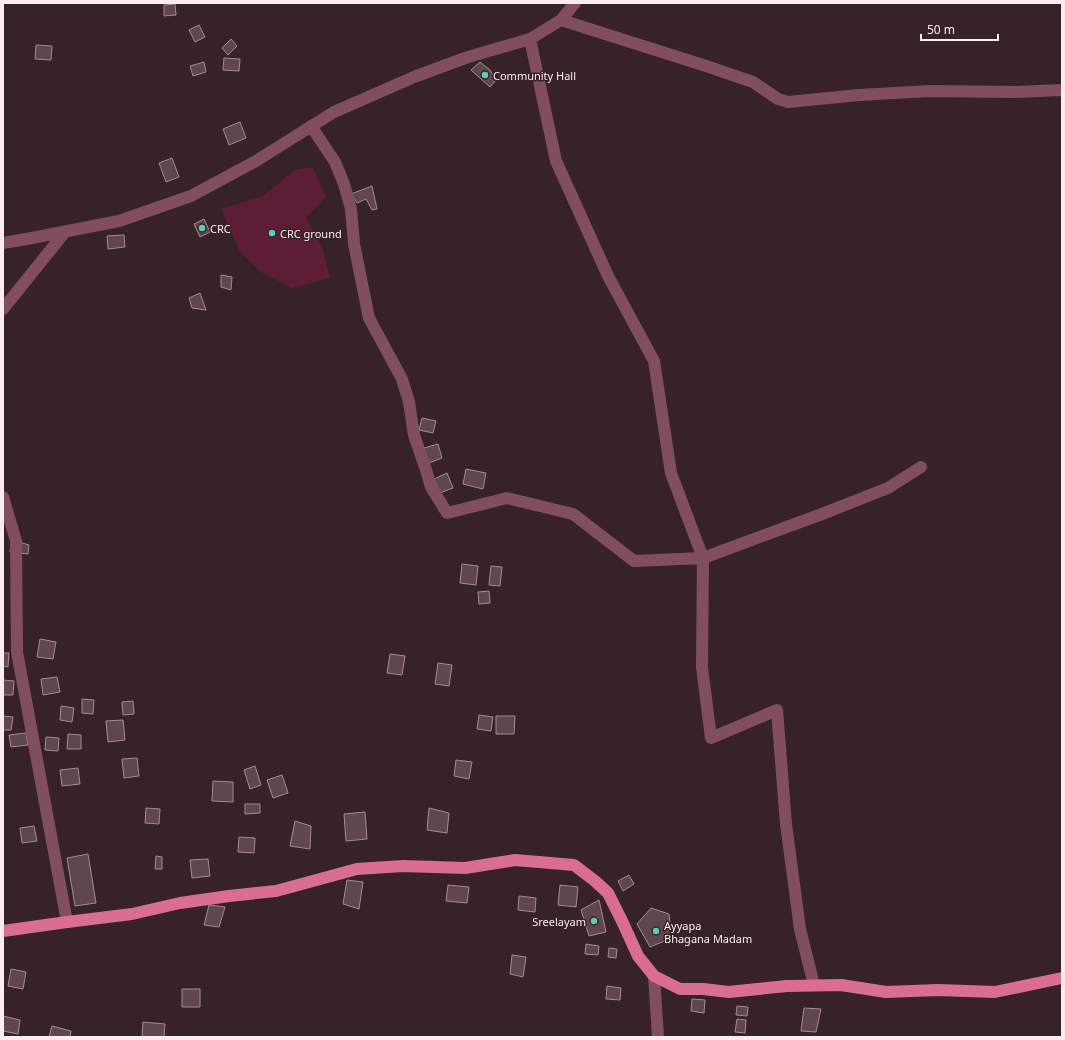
<svg xmlns="http://www.w3.org/2000/svg" width="1065" height="1040" font-family="'Noto Sans',sans-serif">
<style>
.green{fill:#5d1e35}
.building{fill:#5f474d;stroke:#a68b92}
.lines{fill:none;stroke-linecap:round;stroke-linejoin:round}
.minor{stroke:#824e5e;stroke-width:12}
.major{stroke:#d96e91;stroke-width:12}
.poi-dot{fill:#5ccebb;stroke:#372228;stroke-width:1.5}
.labels{text-anchor:middle;dominant-baseline:central;stroke-width:3;stroke-linejoin:round;paint-order:stroke}
.poi-label{font-size:11px;fill:#fbecf0;stroke:#372228;text-anchor:start}
</style>
<rect width="100%" height="100%" fill="#372228"/>
<path class="green" d="M313 167 326 197 306 218 322 247 330 278 292 288 259 271 239 250 221 209 263 196 295 170Z"/>
<path class="building" d="M175 4 176 15 164 16V5Z
M199 25 205 37 195 42 189 30Z
M231 39 237 46 228 55 222 48Z
M36 45 52 46 51 60 35 59Z
M224 58 240 59 239 71 223 70Z
M204 62 206 72 193 76 190 66Z
M480 62 490 70 496 80 490 87 471 70Z
M240 122 246 138 229 145 223 129Z
M172 158 179 177 166 182 159 163Z
M372 186 377 209 372 210 366 199 357 203 351 194Z
M204 219 210 232 200 237 194 224Z
M124 235 125 247 108 249 107 236Z
M221 275 232 277 231 290 221 287Z
M200 293 206 310 192 308 189 298Z
M422 418 436 421 433 433 419 430Z
M438 444 442 458 429 463 424 448Z
M466 469 486 473 483 489 463 484Z
M447 473 453 488 440 493 434 479Z
M16 541 29 545 28 554 10 552 11 544Z
M462 564 478 566 476 585 460 583Z
M491 566 502 567 500 586 489 585Z
M489 591 490 603 479 604 478 592Z
M40 639 56 642 53 659 37 657Z
M3 653H9L8 667 3 666Z
M390 654 405 656 402 675 387 673Z
M438 663 452 665 449 686 435 684Z
M57 677 60 692 43 695 41 679Z
M3 680 14 681 13 695H3Z
M82 699 94 700 93 714 82 713Z
M133 701 134 714 123 715 122 702Z
M61 706 74 708 72 722 60 720Z
M479 715 493 717 491 731 477 729Z
M3 716 13 717 11 730H3Z
M496 716H515L514 734H496Z
M123 720 125 740 108 742 106 721Z
M26 733 28 745 11 747 9 735Z
M68 734 81 735V749H67Z
M46 737 59 738 58 751 45 750Z
M137 758 139 776 124 778 122 759Z
M456 760 472 762 469 779 454 776Z
M255 766 261 785 250 789 244 770Z
M78 768 80 784 62 786 60 770Z
M282 775 288 793 273 798 267 780Z
M213 781 233 782V802L212 801Z
M245 804H260V813L245 814Z
M146 808 160 809 159 824 145 823Z
M429 808 449 813 447 833 427 830Z
M365 812 367 839 346 841 344 814Z
M295 821 311 826 310 849 290 846Z
M34 826 37 841 22 843 20 828Z
M239 837 255 838 254 853 238 852Z
M88 854 96 903 75 906 67 858Z
M156 856 162 857V869H155Z
M208 859 210 876 192 878 190 860Z
M629 875 634 884 623 891 618 881Z
M347 880 363 882 359 909 343 904Z
M448 885 469 887 467 903 446 901Z
M560 885 578 887 576 907 558 905Z
M519 896 536 898 535 912 518 910Z
M599 900 606 932 589 936 581 910Z
M209 905 225 907 219 927 204 925Z
M651 908 669 914 672 938 650 947 637 924Z
M586 944 599 946 598 955 585 954Z
M609 948 617 949 616 958 608 957Z
M512 955 526 957 523 977 510 974Z
M11 969 26 972 23 989 8 986Z
M607 986 621 988 620 1000 606 999Z
M182 989H200V1007H182Z
M692 999 705 1000 704 1013 691 1011Z
M737 1006 748 1007 747 1016 736 1015Z
M804 1008 821 1009 816 1032 801 1031Z
M3 1016 20 1020 18 1034 3 1031Z
M737 1019 746 1020 745 1033 735 1032Z
M143 1022 165 1024 164 1037H142Z
M52 1026 71 1031 70 1037H49Z"/>
<g class="lines">
<path class="minor" d="M561 20 703 65 753 82 778 99 788 102 859 95 930 91 1016 92 1062 90
M530 39 556 161 608 276 654 361 671 473 703 558 702 667 711 738 777 710 786 824 800 929 814 985
M311 126 335 162 344 184 351 209 354 244 369 318 402 379 409 402 414 435 426 470 431 487 447 513 507 498 573 514 634 561 703 558 822 514 888 488 921 467
M3 243 32 238 119 221 191 196 256 161 334 112 414 77 468 57 530 39 561 20 575 3
M3 309 65 232
M3 497 16 541 17 652 67 922
M654 976 658 1037"/>
<path class="major" d="M3 931 67 922 132 914 180 903 229 896 276 891 357 869 403 866 465 868 515 860 574 865 595 881 608 893 622 921 638 956 654 976 680 989H703L729 992 787 986 841 985 886 992 938 990 995 992 1062 978"/>
</g>
<g class="poi-dot">
<circle cx="485" cy="75" r="4"/>
<circle cx="202" cy="228" r="4"/>
<circle cx="272" cy="233" r="4"/>
<circle cx="594" cy="921" r="4"/>
<circle cx="656" cy="931" r="4"/>
</g>
<g class="labels">
<g class="poi-label">
<text x="493" y="75">Community Hall</text>
<text x="210" y="228">CRC</text>
<text x="280" y="233">CRC ground</text>
<text x="586" y="921" text-anchor="end">Sreelayam</text>
<text x="664" y="925">Ayyapa<tspan x="664" dy="13">Bhagana Madam</tspan></text>
</g>
</g>
<rect width="1065" height="1040" fill="none" stroke="#fbecf0" stroke-width="8"/>
<path d="M921 34v6h77v-6" fill="none" stroke="#fbecf0" stroke-width="2"/>
<text x="927" y="34" font-size="12" fill="#fbecf0" stroke="#372228" stroke-width="3" paint-order="stroke">50 m</text>
</svg>
